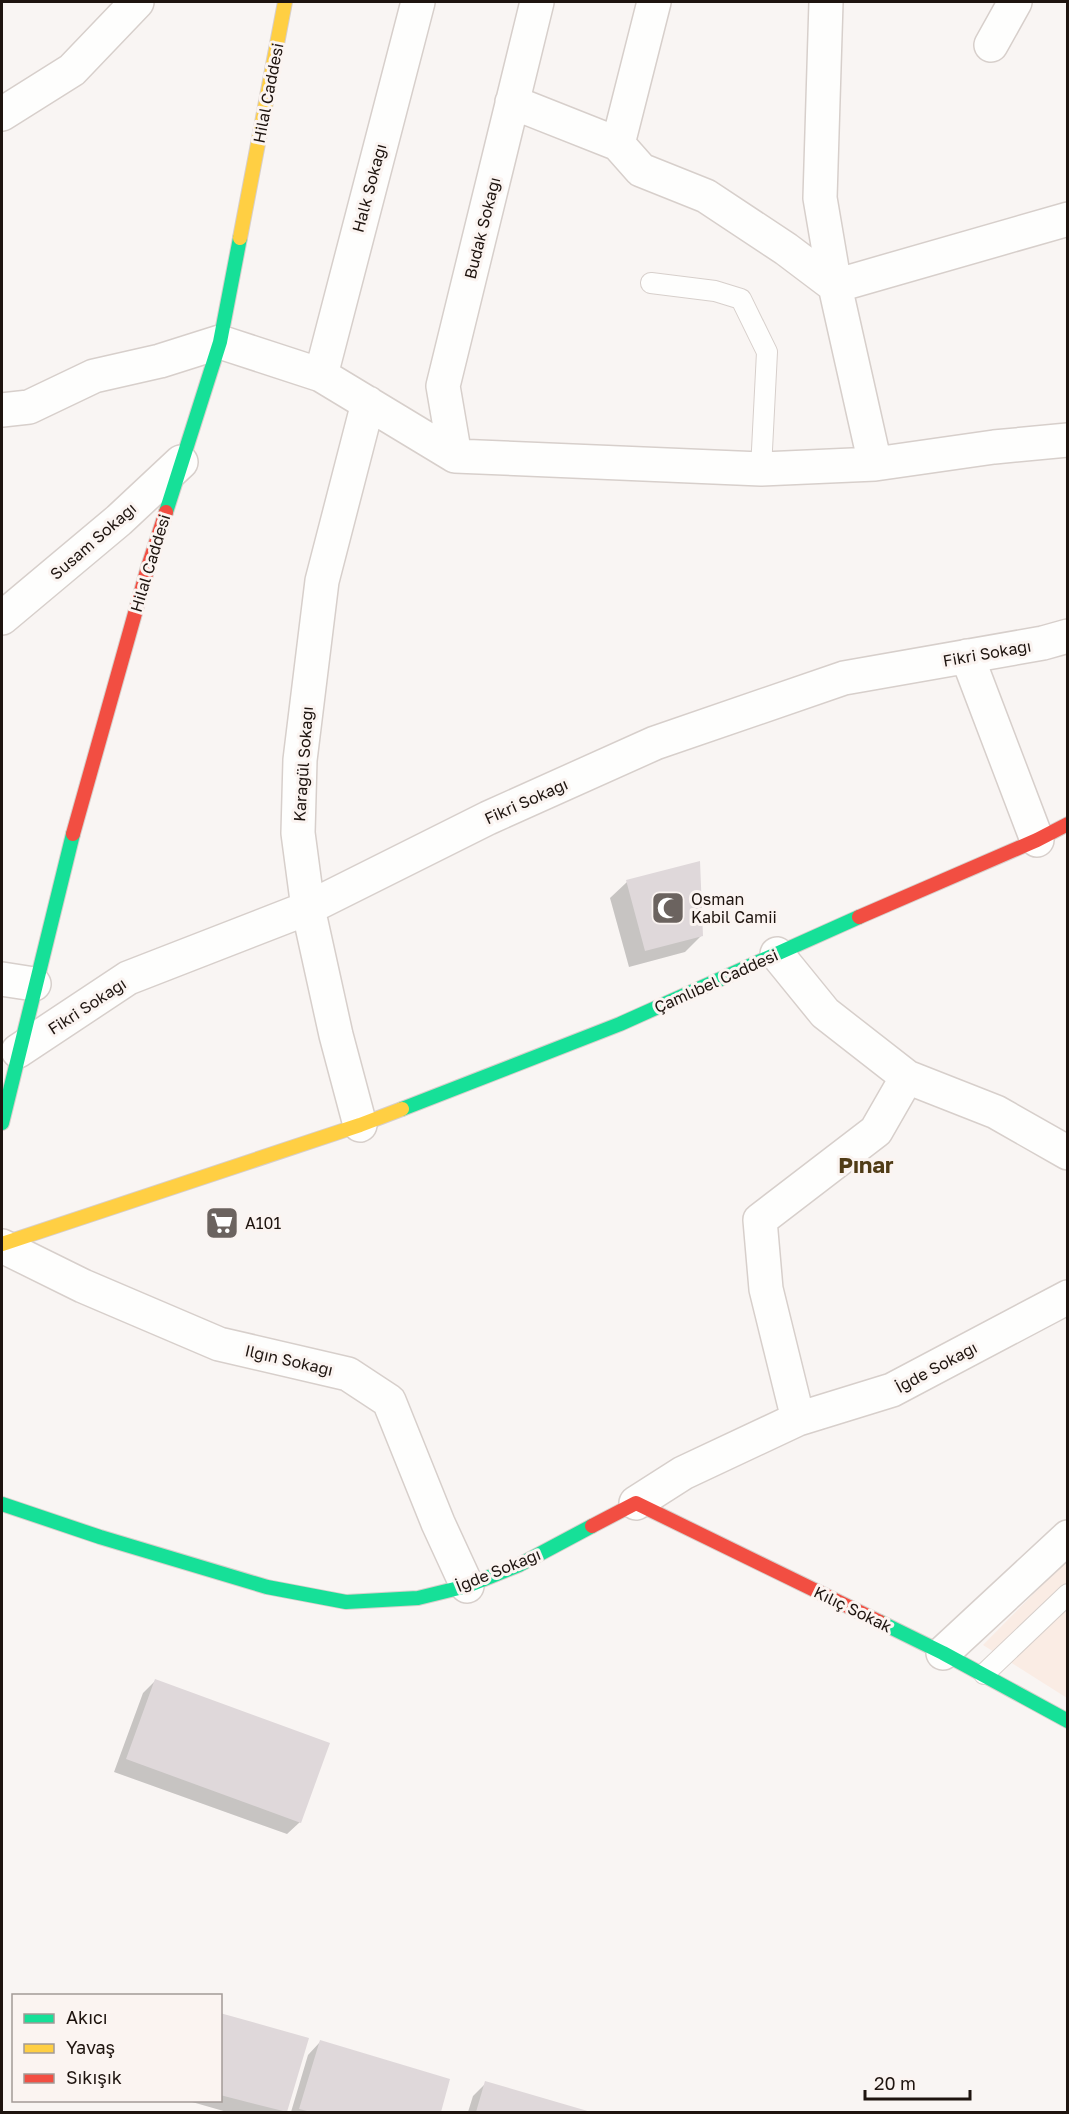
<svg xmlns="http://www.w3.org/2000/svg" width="1069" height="2114" font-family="'Golos Text',sans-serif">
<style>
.built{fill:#faece4}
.shadow{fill:#0003}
.building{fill:#dfd8da}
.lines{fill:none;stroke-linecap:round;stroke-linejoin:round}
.lane-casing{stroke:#d7cfcb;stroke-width:22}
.street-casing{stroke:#d7cfcb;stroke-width:36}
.fast-casing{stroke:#d7cfcb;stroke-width:16}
.slow-casing{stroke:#d7cfcb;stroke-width:16}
.jam-casing{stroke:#d7cfcb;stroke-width:16}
.lane{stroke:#fefefd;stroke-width:20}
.street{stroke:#fefefd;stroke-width:33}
.fast{stroke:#16e098;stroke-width:14}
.slow{stroke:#ffcf43;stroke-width:14}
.jam{stroke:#f24e42;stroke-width:14}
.labels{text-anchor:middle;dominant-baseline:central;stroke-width:6;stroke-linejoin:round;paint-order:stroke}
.street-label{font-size:16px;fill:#1e140f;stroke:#fbf4f1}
.poi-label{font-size:16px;fill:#1e140f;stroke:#fbf4f1;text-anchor:start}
.district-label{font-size:22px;font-weight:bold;fill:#503c16;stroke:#fbf4f1}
</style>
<rect width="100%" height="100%" fill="#f9f5f3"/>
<path class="built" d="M1067 1560V1698L983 1645Z"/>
<path class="shadow" d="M627 882 702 935 685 952 629 967 610 898Z
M155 1681 300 1822 287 1834 114 1772 143 1693Z
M220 2014 307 2039 286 2112H227L185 2100H220Z
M320 2042 449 2080 439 2112H291L308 2055Z
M486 2083 588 2112H468L473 2096Z"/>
<path class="building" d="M700 861 703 936 645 951 626 880Z
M155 1679 330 1743 301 1823 126 1759Z
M220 2013 309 2038 287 2112 220 2095Z
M320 2040 450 2079 441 2112H311L299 2109Z
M485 2081 591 2112H476Z"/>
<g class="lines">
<defs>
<path id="lane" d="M651 283 715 291 741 299 767 352 761 469
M984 1674 1068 1594"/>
<path id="street" d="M654 2 618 144 641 170 706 196 786 249 835 286 1068 219
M826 2 820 198 835 286 875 464
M991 45 1015 2
M512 102 618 144
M2 114 72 70 137 2
M321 375 418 2
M2 410 29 407 94 376 160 361 220 342 321 375 455 456 761 469 875 464 994 447 1068 440
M455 456 443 386 537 2
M2 618 119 520 181 462
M967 656 1037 840
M777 954 825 1013 907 1077 996 1112 1068 1153
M2 979 34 984
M18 1051 128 978 308 908 488 818 655 743 844 678 1043 643 1068 636
M360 1125 336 1035 308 908 298 833 300 760 322 581 368 403
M2 1246 83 1286 219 1344 348 1374 389 1401 438 1523 467 1586
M798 1419 766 1289 760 1220 876 1131 907 1077
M636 1503 683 1473 798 1419 892 1390 1068 1297
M943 1653 1068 1537"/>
<path id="fast" d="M166 512 220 342 240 238
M402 1109 620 1024 859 917
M2 1123 73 834
M2 1504 100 1537 267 1587 346 1602 418 1598 467 1586 519 1565 592 1526
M880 1622 943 1653 1068 1721"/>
<path id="slow" d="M240 238 285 2
M2 1244 360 1125 402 1109"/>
<path id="jam" d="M73 834 148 567 166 512
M859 917 1037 840 1068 824
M592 1526 636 1503 880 1622"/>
</defs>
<use href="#lane" class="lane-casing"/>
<use href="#street" class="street-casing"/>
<use href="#fast" class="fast-casing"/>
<use href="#slow" class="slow-casing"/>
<use href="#jam" class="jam-casing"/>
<use href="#lane" class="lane"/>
<use href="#street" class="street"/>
<use href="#fast" class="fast"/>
<use href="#slow" class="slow"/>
<use href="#jam" class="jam"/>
</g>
<defs>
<symbol id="mosque-square" viewBox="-11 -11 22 22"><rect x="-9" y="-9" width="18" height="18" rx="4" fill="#6b635f" stroke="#fbf4f1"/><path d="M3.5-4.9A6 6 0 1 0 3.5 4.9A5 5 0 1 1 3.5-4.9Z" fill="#fff"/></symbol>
<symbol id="supermarket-square" viewBox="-11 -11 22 22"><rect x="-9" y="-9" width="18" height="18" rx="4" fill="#6b635f" stroke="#fbf4f1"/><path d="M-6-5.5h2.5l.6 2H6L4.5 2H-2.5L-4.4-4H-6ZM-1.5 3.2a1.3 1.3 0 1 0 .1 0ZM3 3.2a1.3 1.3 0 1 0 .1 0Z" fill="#fff"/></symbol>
</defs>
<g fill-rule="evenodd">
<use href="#mosque-square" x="649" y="889" width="38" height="38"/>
<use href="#supermarket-square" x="203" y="1204" width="38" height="38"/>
</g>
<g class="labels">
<g class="street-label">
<text transform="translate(268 93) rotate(-79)">Hilal Caddesi</text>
<text transform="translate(369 188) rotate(-75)">Halk Sokağı</text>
<text transform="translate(482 228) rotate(-76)">Budak Sokağı</text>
<text transform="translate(93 541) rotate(-41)">Susam Sokağı</text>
<text transform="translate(150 563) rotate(-73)">Hilal Caddesi</text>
<text transform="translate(987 653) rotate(-10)">Fikri Sokağı</text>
<text transform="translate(303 764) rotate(-86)">Karagül Sokağı</text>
<text transform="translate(526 801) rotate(-24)">Fikri Sokağı</text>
<text transform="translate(716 981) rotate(-24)">Çamlıbel Caddesi</text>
<text transform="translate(87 1006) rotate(-33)">Fikri Sokağı</text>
<text transform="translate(289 1360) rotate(13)">Ilgın Sokağı</text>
<text transform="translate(936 1367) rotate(-28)">İğde Sokağı</text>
<text transform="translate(498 1570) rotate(-22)">İğde Sokağı</text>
<text transform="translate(853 1609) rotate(26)">Kılıç Sokak</text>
</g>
<g class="poi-label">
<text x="691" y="899">Osman<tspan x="691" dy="18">Kabil Camii</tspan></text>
<text x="245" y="1223">A101</text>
</g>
<g class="district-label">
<text x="866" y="1164">Pınar</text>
</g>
</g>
<rect width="1069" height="2114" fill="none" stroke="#1e140f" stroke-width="6"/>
<rect x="12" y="1994" width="210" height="108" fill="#fbf4f1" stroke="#a39a97" stroke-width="1.5"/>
<rect x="24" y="2014" width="30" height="9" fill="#16e098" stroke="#a39a97" stroke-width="1.5"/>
<text x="66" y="2024" font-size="18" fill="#1e140f">Akıcı</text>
<rect x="24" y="2044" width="30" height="9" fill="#ffcf43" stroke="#a39a97" stroke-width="1.5"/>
<text x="66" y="2054" font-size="18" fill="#1e140f">Yavaş</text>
<rect x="24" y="2074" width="30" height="9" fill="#f24e42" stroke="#a39a97" stroke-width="1.5"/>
<text x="66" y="2084" font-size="18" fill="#1e140f">Sıkışık</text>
<path d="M865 2090v9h105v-9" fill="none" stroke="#1e140f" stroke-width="3"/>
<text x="874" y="2090" font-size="18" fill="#1e140f" stroke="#fbf4f1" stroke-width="4.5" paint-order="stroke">20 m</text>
</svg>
